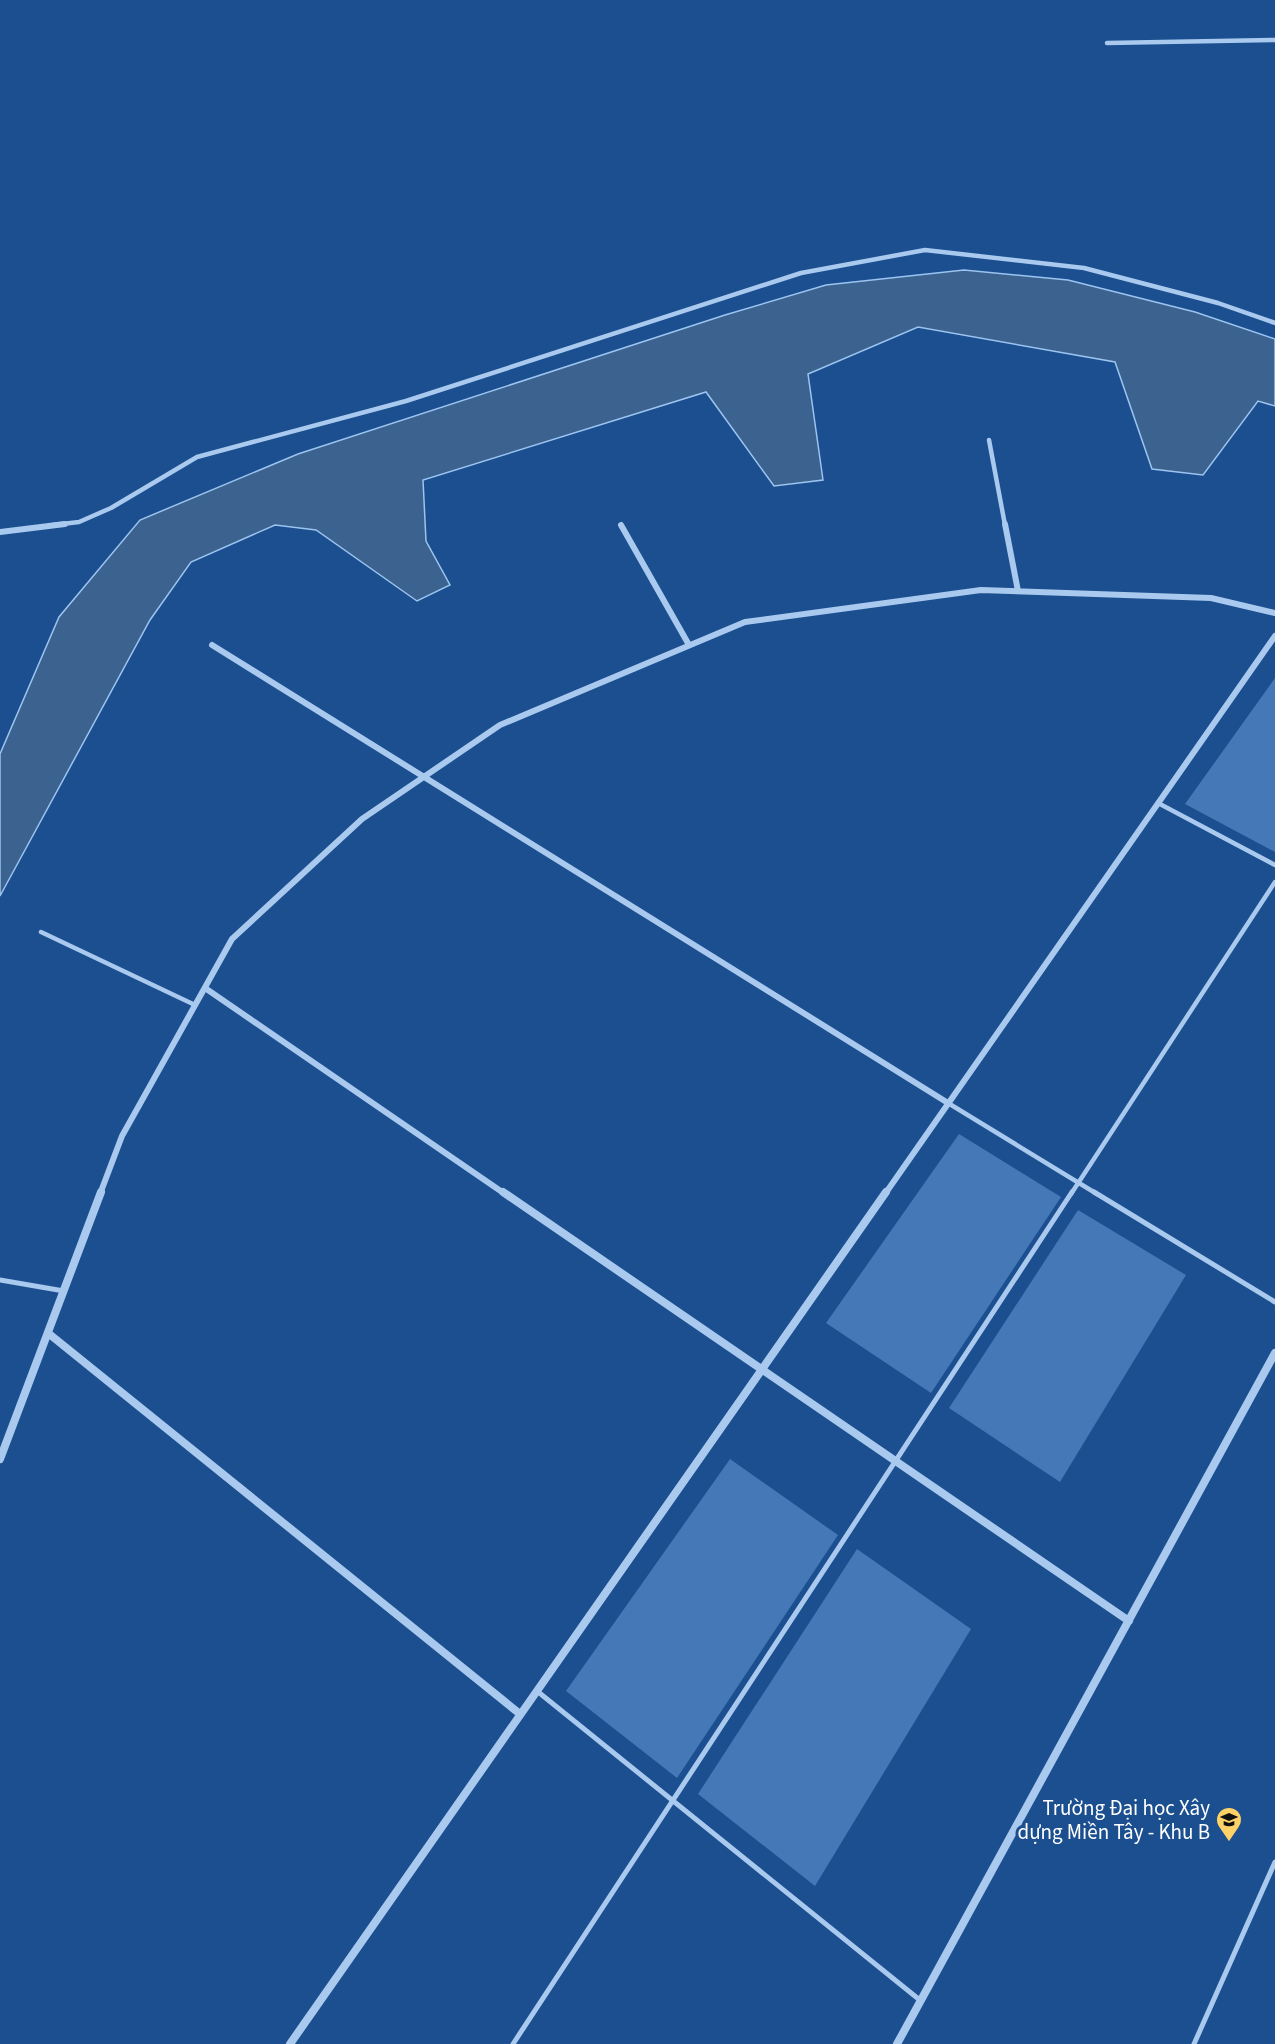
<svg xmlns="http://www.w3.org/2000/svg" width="1275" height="2044" font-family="'Source Sans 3',sans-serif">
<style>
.water{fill:#3c6290;stroke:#9cc4f0;stroke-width:1.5}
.building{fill:#4478b7}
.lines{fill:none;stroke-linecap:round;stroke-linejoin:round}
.service-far1{stroke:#a9c9ee;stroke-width:4.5}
.service{stroke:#a9c9ee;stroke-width:5}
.minor-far2{stroke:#a9c9ee;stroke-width:4.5}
.minor-far1{stroke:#a9c9ee;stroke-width:6}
.minor{stroke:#a9c9ee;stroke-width:8}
.labels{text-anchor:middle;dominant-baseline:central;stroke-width:6;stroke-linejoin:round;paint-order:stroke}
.near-poi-label{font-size:21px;fill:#fff;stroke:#1b4f8f;text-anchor:end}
</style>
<rect width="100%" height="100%" fill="#1b4f8f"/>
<path class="water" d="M964 270 1068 280 1195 312 1275 339V406L1258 401 1203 475 1152 469 1115 362 918 327 808 374 823 480 774 486 706 392 423 480 426 541 450 585 417 601 316 530 275 525 191 562 150 620 0 896V754L59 617 140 520 298 454 725 315 826 285Z"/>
<path class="building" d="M1275 678V852L1185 804Z
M959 1134 1061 1197 931 1393 826 1323Z
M1078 1210 1186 1275 1060 1482 949 1408Z
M730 1459 838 1535 677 1778 566 1691Z
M857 1549 971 1629 815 1886 698 1794Z"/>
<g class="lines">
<path class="service-far1" d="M1158 803 1275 865
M41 932 195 1005
M948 1103 1097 1194
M1071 1194 1275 882"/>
<path class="service" d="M1094 1192 1275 1302
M0 1280 64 1291
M537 1691 921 2001
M513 2044 1072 1192
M1194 2044 1275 1862"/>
<path class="minor-far2" d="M1107 43 1275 40
M989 440 1005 525
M53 525 79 522 111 508 197 457 406 401 801 273 925 250 1084 268 1218 303 1275 323"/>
<path class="minor-far1" d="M1005 524 1018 591
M621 525 689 645
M0 532 65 524
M212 645 948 1103
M205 988 505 1194
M100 1194 122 1136 232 939 362 819 500 725 745 622 981 590 1211 598 1275 613
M885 1194 1275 636"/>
<path class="minor" d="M503 1192 1129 1621
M48 1333 520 1714
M0 1459 101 1192
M290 2044 886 1192
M897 2044 1275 1353"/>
</g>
<defs>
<symbol id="university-pin" viewBox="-11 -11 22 30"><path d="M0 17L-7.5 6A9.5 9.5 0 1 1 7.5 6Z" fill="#ffd166" stroke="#1b4f8f"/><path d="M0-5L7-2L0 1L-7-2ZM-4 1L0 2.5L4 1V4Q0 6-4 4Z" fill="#111"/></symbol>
</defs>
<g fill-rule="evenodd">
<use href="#university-pin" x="1214" y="1805" width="30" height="40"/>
</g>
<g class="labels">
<g class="near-poi-label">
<text x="1210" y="1808">Trường Đại học Xây<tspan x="1210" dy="24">dựng Miền Tây - Khu B</tspan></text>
</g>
</g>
</svg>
